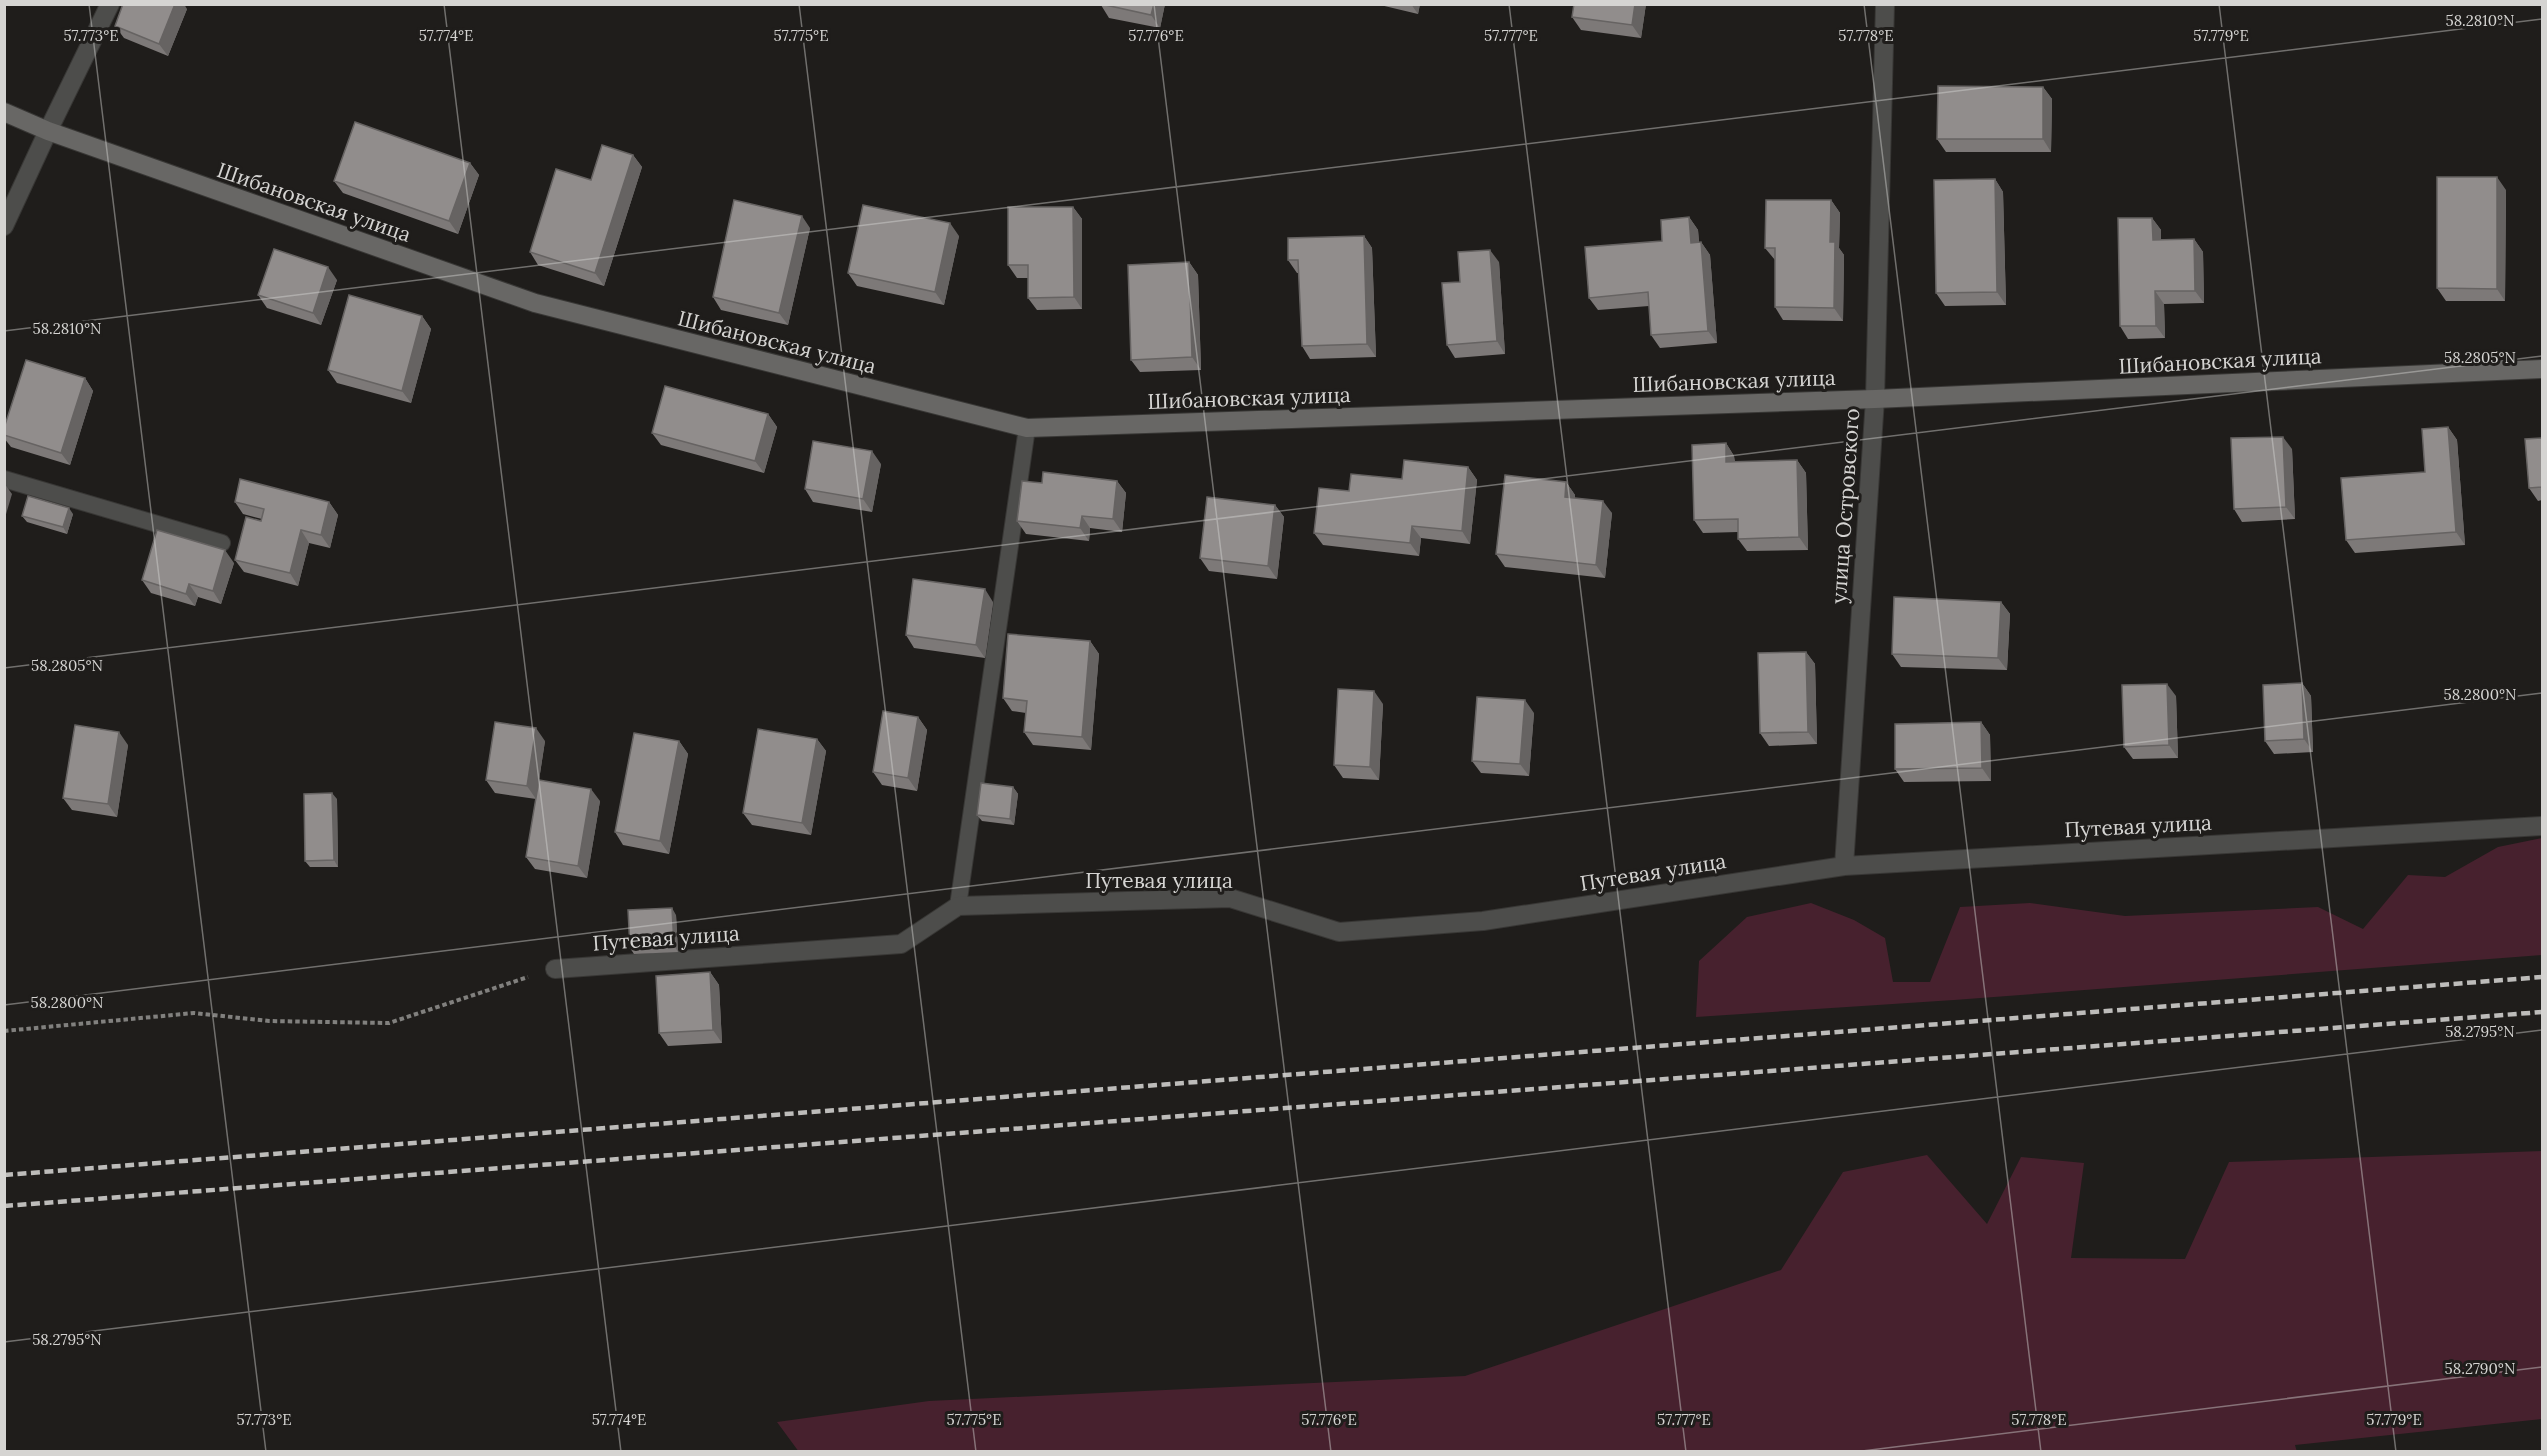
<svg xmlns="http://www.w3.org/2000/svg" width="2547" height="1456" font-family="Lora,serif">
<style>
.green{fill:#47212e}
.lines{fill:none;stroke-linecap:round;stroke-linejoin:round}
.lane-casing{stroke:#383735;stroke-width:18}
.street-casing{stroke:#383735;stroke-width:20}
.secondary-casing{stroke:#383735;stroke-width:20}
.path{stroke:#81807e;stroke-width:4;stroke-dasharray:4.5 3;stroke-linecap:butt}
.lane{stroke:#4d4d4b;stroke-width:16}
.street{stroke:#4d4d4b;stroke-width:18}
.secondary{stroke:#686765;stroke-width:18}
.rail{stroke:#bdbcba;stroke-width:4.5;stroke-dasharray:9 4.5;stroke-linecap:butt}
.wall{fill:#7d7978}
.shaded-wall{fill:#666362}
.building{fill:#918d8c;stroke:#666362;stroke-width:1.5}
.ticks{fill:none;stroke:#d5d4d2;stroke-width:1.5;stroke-opacity:0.45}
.labels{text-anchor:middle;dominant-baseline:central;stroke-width:6;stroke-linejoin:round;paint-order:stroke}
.street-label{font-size:21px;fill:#d5d4d2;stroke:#1f1d1b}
.ticks-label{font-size:15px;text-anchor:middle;fill:#d5d4d2;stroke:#1f1d1b;stroke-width:6;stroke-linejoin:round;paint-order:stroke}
</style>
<rect width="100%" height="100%" fill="#1f1d1b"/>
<path class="green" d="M2542 838V955L1954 1000 1696 1017 1699 961 1747 917 1811 903 1854 920 1885 938 1893 982H1930L1960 907 2030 903 2125 916 2318 907 2363 929 2408 875 2445 877 2498 847Z
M2542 1151V1419L2295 1445 2297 1452H799L777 1422 929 1401 1465 1376 1781 1270 1843 1172 1927 1155 1987 1224 2021 1157 2084 1163 2071 1258 2185 1259 2229 1162Z"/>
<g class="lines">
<defs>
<path id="lane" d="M4 479 222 543
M958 906 1027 428"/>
<path id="street" d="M4 226 48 131 110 4
M1844 866 1875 399 1885 4
M555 969 901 944 958 906 1230 898 1339 932 1483 921 1844 866 2542 826"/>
<path id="secondary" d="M4 112 48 131 535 303 1027 428 1875 399 2542 369"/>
</defs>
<use href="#lane" class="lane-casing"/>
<use href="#street" class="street-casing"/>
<use href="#secondary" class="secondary-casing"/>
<path class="path" d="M4 1031 194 1013 269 1021 389 1023 528 977"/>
<use href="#lane" class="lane"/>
<use href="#street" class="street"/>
<use href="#secondary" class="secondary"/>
<path class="rail" d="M4 1175 2542 977
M4 1206 2542 1012"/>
</g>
<path class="wall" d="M1165 4 1160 28 1109 18 1101 5Z
M1376 4H1420L1418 14Z
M1646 4 1641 38 1581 30 1572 17Z
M187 9 168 56 124 38 115 26Z
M2043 87 2052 99 2051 152H1946L1937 139Z
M633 155 642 167 604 286 538 265 530 252 591 180Z
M470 163 479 175 458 234 343 193 334 181Z
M1995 179 2003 192 2006 305 1945 306 1936 293Z
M2506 190 2505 301H2446L2437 288Z
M1831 200 1840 213 1839 248 1844 255 1843 321 1783 320 1775 307V260L1765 248Z
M1073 207 1082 219V309L1037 310 1028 298V278H1017L1008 265Z
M1689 217 1698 230 1699 242H1701L1710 255 1717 343 1660 348 1651 335 1649 306 1598 310 1589 298 1662 241Z
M2152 218 2161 230V240L2194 239 2203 252 2204 303 2164 304 2165 338 2128 339 2120 326Z
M810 228 788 325 721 310 713 297Z
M959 236 944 305 857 286 848 273Z
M1364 236 1372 248 1376 357 1310 359 1302 346 1299 273H1297L1288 260Z
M1189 262 1198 275 1201 370 1140 372 1131 360Z
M1499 262 1505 354 1455 358 1447 345Z
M337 280 321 325 267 308 258 295Z
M422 316 431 329 411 403 337 383 328 370Z
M85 378 93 391 70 465 11 447 4 438V428Z
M768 414 777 427 764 473 661 445 652 433Z
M2448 427 2457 440 2465 545 2355 553 2346 540 2425 472Z
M2542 438V500L2538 501 2529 488Z
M1726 443 1734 456 1735 462 1797 460 1806 473 1808 550 1747 551 1738 539V532L1703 533 1694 520Z
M2292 449 2295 519 2242 522 2234 509Z
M881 464 872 512 813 502 805 489Z
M1468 467 1477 480 1470 544 1421 538 1419 556 1323 545 1314 533 1349 491 1402 479Z
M1117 481 1126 493 1122 532 1090 528 1089 541 1026 534 1017 521Z
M1566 482 1575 495V498L1612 513 1605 578 1505 567 1496 554Z
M235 502H329L338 515 330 548 309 543 298 586 244 572 235 560 262 519 243 514Z
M1275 505 1284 517 1277 579 1209 571 1200 558Z
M73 514 67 534 27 522 22 516Z
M234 563 221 604 198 597 195 606 151 593 142 580Z
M993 602 985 658 914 648 906 635Z
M2001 602 2010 614 2007 670 1901 667 1892 654Z
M1090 641 1099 654 1091 750 1033 745 1024 732 1026 713 1012 711 1003 698Z
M1806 652 1815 664 1817 744 1769 746 1760 733Z
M2302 683 2311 696 2313 752 2274 754 2265 741Z
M2176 696 2178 758 2133 759 2124 747Z
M1383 704 1379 780 1343 778 1334 765Z
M1534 713 1529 776 1481 773 1472 761Z
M918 717 927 730 917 791 882 785 873 772Z
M1981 722 1990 735 1991 781 1904 782 1895 769Z
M817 739 826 751 811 835 752 825 743 813Z
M545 741 538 787 600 801 587 878 535 869 526 857 536 799 495 793 486 780Z
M679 741 688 754 669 854 623 845 615 832Z
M128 745 117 817 72 810 63 798Z
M1013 787 1018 794 1014 825 982 821 977 815Z
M337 799 338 867H310L305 861Z
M676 915 678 952 634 954 630 948Z
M710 972 719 985 722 1043 668 1046 659 1033Z"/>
<path class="shaded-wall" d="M175 4H184L187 9 168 56 159 44Z
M1154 4H1165L1160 28 1151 15Z
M1411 4H1420L1418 14Z
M1635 4H1646L1641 38 1632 25Z
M2043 87 2052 99 2051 152 2043 139Z
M633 155 642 167 604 286 595 273Z
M470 163 479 175 458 234 449 221Z
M2497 177 2506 190 2505 301 2497 289Z
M1995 179 2003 192 2006 305 1997 292Z
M1831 200 1840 213 1839 248 1844 255 1843 321 1834 308 1830 242Z
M1073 207 1082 219V309L1074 297Z
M802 216 810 228 788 325 779 313Z
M1689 217 1698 230 1700 255 1691 243Z
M2152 218 2161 230V252L2153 240Z
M950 223 959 236 944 305 935 292Z
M1364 236 1372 248 1376 357 1367 344Z
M2194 239 2203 252 2204 303 2195 291Z
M1701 242 1710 255 1717 343 1708 331Z
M1490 250 1499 262 1505 354 1497 341Z
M1189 262 1198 275 1201 370 1192 357Z
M328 267 337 280 321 325 313 313Z
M2155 291 2164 304 2165 338 2156 326Z
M422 316 431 329 411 403 402 391Z
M85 378 93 391 70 465 61 453Z
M768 414 777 427 764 473 755 461Z
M2448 427 2457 440 2465 545 2456 532Z
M2283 437 2292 449 2295 519 2286 507Z
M1726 443 1734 456 1735 475 1726 462Z
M872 451 881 464 872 512 863 499Z
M1797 460 1806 473 1808 550 1799 537Z
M1468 467 1477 480 1470 544 1462 531Z
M1117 481 1126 493 1122 532 1113 519Z
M1566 482 1575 495 1574 509 1565 497Z
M4 483 12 494 4 521Z
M1603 501 1612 513 1605 578 1596 565Z
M329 502 338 515 330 548 321 535Z
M1275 505 1284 517 1277 579 1268 566Z
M69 508 73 514 67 534 63 527Z
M1082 516 1090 528 1089 541 1080 528Z
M1412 526 1421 538 1419 556 1410 543Z
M301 530 309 543 298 586 290 573Z
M225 550 234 563 221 604 213 591Z
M189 584 198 597 195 606 186 594Z
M985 589 993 602 985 658 976 645Z
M2001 602 2010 614 2007 670 1998 658Z
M1090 641 1099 654 1091 750 1082 737Z
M1806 652 1815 664 1817 744 1808 732Z
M2302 683 2311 696 2313 752 2304 739Z
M2167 684 2176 696 2178 758 2169 745Z
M1374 691 1383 704 1379 780 1370 767Z
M1525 700 1534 713 1529 776 1520 764Z
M918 717 927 730 917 791 908 778Z
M1981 722 1990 735 1991 781 1982 768Z
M536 728 545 741 536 799 527 786Z
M119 732 128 745 117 817 108 804Z
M817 739 826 751 811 835 802 823Z
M679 741 688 754 669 854 660 841Z
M1013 787 1018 794 1014 825 1010 819Z
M591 789 600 801 587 878 578 866Z
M332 793 337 799 338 867 334 860Z
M672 908 676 915 678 952 674 945Z
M710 972 719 985 722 1043 713 1030Z"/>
<path class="building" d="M123 4H175L159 44 115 26Z
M1101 4H1154L1151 15Z
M1574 4H1635L1632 25 1572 17Z
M1938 86 2043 87V139H1937Z
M355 122 470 163 449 221 334 181Z
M602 145 633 155 595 273 530 252 556 169 591 180Z
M2437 177H2497V289L2437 288Z
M1995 179 1997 292 1936 293 1934 180Z
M734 200 802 216 779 313 713 297Z
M1766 200H1831L1830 242H1835L1834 308 1775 307V248H1765Z
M863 205 950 223 935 292 848 273Z
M1008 207H1073L1074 297 1028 298V265H1008Z
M1689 217 1691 243 1701 242 1708 331 1651 335 1648 292 1589 298 1585 247 1662 241 1661 220Z
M2118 218H2152L2153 240 2194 239 2195 291H2155L2156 326H2120Z
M1364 236 1367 344 1302 346 1298 260H1288V238Z
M274 249 328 267 313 313 258 295Z
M1490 250 1497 341 1447 345 1442 283 1460 282 1458 252Z
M1189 262 1192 357 1131 360 1128 265Z
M349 295 422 316 402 391 328 370Z
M26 360 85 378 61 453 4 435V428Z
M665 386 768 414 755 461 652 433Z
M2448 427 2456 532 2346 540 2341 478 2425 472 2422 429Z
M2283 437 2286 507 2234 509 2231 438Z
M2542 438V487L2529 488 2525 439Z
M813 441 872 451 863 499 805 489Z
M1726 443V462L1797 460 1799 537 1738 539V519L1694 520 1692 445Z
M1404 460 1468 467 1462 531 1412 526 1410 543 1314 533 1319 488 1349 491 1351 474 1402 479Z
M1043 472 1117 481 1113 519 1082 516 1080 528 1017 521 1022 481 1042 483Z
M1505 475 1566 482 1565 497 1603 501 1596 565 1496 554Z
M240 479 329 502 321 535 301 530 290 573 235 560 246 517 261 521 264 509 235 502Z
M28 496 69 508 63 527 22 516Z
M1207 497 1275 505 1268 566 1200 558Z
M157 530 225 550 213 591 189 584 186 594 142 580Z
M913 579 985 589 976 645 906 635Z
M1894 597 2001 602 1998 658 1892 654Z
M1008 634 1090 641 1082 737 1024 732 1027 701 1003 698Z
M1806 652 1808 732 1760 733 1758 653Z
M2302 683 2304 739 2265 741 2263 685Z
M2167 684 2169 745 2124 747 2122 685Z
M1338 689 1374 691 1370 767 1334 765Z
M1477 697 1525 700 1520 764 1472 761Z
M883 711 918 717 908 778 873 772Z
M495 722 536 728 527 786 486 780Z
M1981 722 1982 768 1895 769V724Z
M75 725 119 732 108 804 63 798Z
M758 729 817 739 802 823 743 813Z
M634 733 679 741 660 841 615 832Z
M539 780 591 789 578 866 526 857Z
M981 783 1013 787 1010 819 977 815Z
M332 793 334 860 305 861 304 794Z
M672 908 674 945 630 948 628 910Z
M710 972 713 1030 659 1033 656 976Z"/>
<path class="ticks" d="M89 4 266 1452M444 4 621 1452M799 4 976 1452M1154 4 1331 1452M1509 4 1686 1452M1864 4 2041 1452M2219 4 2396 1452M4 331 2542 19M4 668 2542 356M4 1005 2542 693M4 1342 2542 1030M1854 1452 2542 1367"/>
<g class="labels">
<g class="street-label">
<text transform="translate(314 202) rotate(19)">Шибановская улица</text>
<text transform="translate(777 342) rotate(14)">Шибановская улица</text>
<text transform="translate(2220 361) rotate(-3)">Шибановская улица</text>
<text transform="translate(1734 381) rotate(-2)">Шибановская улица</text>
<text transform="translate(1249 398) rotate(-2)">Шибановская улица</text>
<text transform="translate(1845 506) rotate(-86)">улица Островского</text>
<text transform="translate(2138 826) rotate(-3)">Путевая улица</text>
<text transform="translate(1653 872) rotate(-9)">Путевая улица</text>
<text x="1159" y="880">Путевая улица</text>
<text transform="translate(666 938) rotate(-4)">Путевая улица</text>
</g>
</g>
<g class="ticks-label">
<text x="2480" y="26">58.2810°N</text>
<text x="91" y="41">57.773°E</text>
<text x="446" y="41">57.774°E</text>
<text x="801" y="41">57.775°E</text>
<text x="1156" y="41">57.776°E</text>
<text x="1511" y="41">57.777°E</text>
<text x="1866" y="41">57.778°E</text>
<text x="2221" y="41">57.779°E</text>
<text x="67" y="334">58.2810°N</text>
<text x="2480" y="363">58.2805°N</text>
<text x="67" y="671">58.2805°N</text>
<text x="2480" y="700">58.2800°N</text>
<text x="67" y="1008">58.2800°N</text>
<text x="2480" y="1037">58.2795°N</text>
<text x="67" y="1345">58.2795°N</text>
<text x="2480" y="1374">58.2790°N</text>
<text x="264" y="1425">57.773°E</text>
<text x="619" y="1425">57.774°E</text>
<text x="974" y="1425">57.775°E</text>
<text x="1329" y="1425">57.776°E</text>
<text x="1684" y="1425">57.777°E</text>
<text x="2039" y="1425">57.778°E</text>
<text x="2394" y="1425">57.779°E</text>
</g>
<rect width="2547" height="1456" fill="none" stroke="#d5d4d2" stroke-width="12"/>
</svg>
